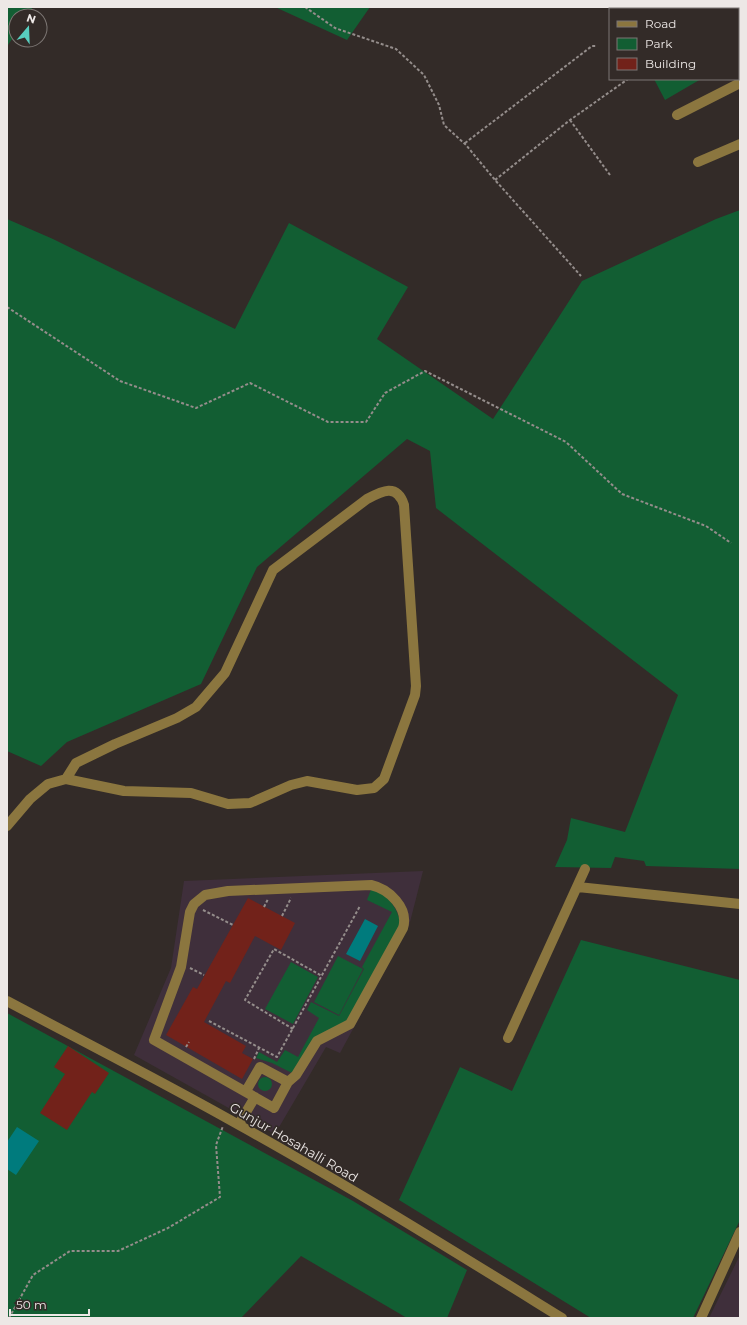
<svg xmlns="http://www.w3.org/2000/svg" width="747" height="1325" font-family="Montserrat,sans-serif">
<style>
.education{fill:#3f2f3b}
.green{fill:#125e33}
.water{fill:#007b7d}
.building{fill:#72221a}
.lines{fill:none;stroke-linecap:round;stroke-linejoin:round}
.path{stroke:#948d8b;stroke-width:2;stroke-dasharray:3 2;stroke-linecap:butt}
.minor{stroke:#8b763f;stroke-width:10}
.labels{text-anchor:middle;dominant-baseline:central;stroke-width:3.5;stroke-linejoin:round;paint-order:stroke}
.street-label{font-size:13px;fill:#ede8e6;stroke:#332b28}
</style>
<rect width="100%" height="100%" fill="#332b28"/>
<path class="education" d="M423 871 409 926 340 1053 326 1047 275 1134 134 1055 171 968 184 881Z
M740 1255V1318H709Z"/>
<path class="green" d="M7 7H33L27 16H16V33L8 45Z
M275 7H370L347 40Z
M620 7H740V56L738 57V9H621Z
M654 79H701L665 100Z
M740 210V869L646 866 644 861 615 857 611 868 555 867 567 840 571 818 625 832 678 695 436 508 430 451 407 439 257 567 201 684 67 742 41 766 7 751V219L53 239 235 329 289 223 408 287 377 339 493 419 582 281 716 219Z
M372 887C389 897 395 904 401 923L348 1021 315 1039 292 1073 272 1063 256 1058 259 1052 277 1062 285 1050 298 1057 319 1018 307 1010 311 1002 339 1016 364 969 362 967 392 912 367 900Z
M581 940 740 980V1220L693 1318H591L399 1200 460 1067 512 1091Z
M338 956 363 969 339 1015 314 1002Z
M291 962 318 977 293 1024 265 1009Z
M7 1013 353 1201 467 1270 447 1318H407L301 1256 241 1318H7Z
M258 1084a7 7 0 1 1 14 0a7 7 0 1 1-14 0Z"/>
<path class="water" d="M365 919 378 926 360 961 346 954Z
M17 1127 39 1141 16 1175 7 1169V1142Z"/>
<path class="building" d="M248 898 295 923 281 950 255 936 230 983 226 981 204 1022 246 1046 242 1053 253 1059 242 1079 166 1035 193 987 197 989Z
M68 1046 109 1073 95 1094 92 1092 67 1130 40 1113 65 1074 54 1067Z"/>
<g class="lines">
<path class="path" d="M305 7 335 28 396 49 424 75 439 105 444 125 466 145 495 180 581 276
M738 18H740
M570 120 610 175
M465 143 592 46H597
M495 180 570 120 628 79
M7 307 120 381 196 408 250 383 328 422H366L385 393 425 371 566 442 622 494 706 526 731 543
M264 907 268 899
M203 910 233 925
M282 916 291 898
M190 968 204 975
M209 1021 277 1057 360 906
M293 1029 245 1000 274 949 322 976
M186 1047 189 1042
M254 1059 259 1048
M9 1318 33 1275 70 1251H118L168 1228 220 1197 216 1145 223 1126"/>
<path class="minor" d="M677 115 740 83
M698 162 740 144
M7 826 30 799 48 784 66 779 124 791 191 793 228 804 250 803 291 785 307 781 357 790 374 788 384 779 415 695 416 686 404 505C397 483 382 491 367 499L273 570 225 673 196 707 177 718 115 744 76 763 66 779
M371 885C389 889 409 908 403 928L350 1024 317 1041 296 1075 288 1082 274 1108 154 1040 181 967 190 912 194 904 205 895 228 891Z
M578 887 740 904
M7 1001C84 1042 163 1082 239 1125 349 1186 455 1252 562 1318
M508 1038 585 869
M246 1091 260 1067 288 1082
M239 1124 255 1097
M701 1318 740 1232"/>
</g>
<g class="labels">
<g class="street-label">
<text transform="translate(294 1142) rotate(30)">Gunjur Hosahalli Road</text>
</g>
</g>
<rect width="747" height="1325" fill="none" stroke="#ede8e6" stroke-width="16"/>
<rect x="609" y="8" width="130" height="72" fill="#332b28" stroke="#7d7774"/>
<rect x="617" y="21" width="20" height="6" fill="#8b763f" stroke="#7d7774"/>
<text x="645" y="28" font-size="12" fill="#ede8e6">Road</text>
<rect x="617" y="38" width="20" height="12" fill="#125e33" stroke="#7d7774"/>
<text x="645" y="48" font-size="12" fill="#ede8e6">Park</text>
<rect x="617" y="58" width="20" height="12" fill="#72221a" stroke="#7d7774"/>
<text x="645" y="68" font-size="12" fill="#ede8e6">Building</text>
<g transform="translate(28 28) rotate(19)"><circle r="19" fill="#332b28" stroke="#7d7774"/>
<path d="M0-3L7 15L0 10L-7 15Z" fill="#58cebf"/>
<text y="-6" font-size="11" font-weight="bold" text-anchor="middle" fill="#ede8e6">N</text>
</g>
<path d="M10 1309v6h79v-6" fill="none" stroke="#ede8e6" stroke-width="2"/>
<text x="16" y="1309" font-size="12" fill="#ede8e6" stroke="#332b28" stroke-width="3" paint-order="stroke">50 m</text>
</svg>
